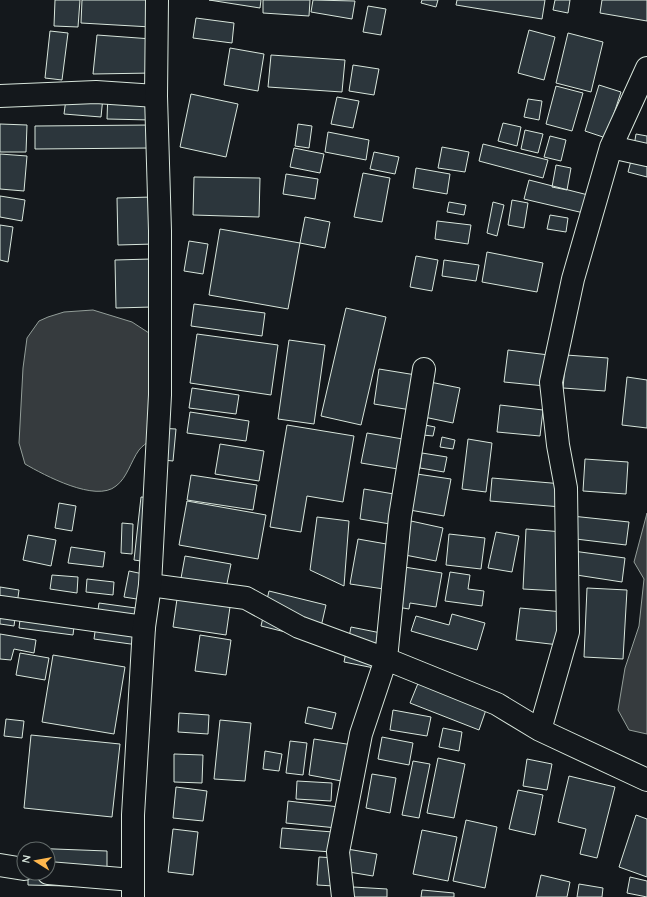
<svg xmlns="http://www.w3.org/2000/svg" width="647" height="897" font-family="Quicksand,sans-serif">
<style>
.water{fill:#363b3e;stroke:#939e99}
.building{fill:#2c363c;stroke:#d8e6dc}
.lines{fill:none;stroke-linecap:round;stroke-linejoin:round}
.minor-casing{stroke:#d8e6dc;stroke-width:24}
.tertiary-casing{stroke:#d8e6dc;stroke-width:24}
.minor{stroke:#14181c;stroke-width:22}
.tertiary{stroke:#14181c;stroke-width:22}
</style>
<rect width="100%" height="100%" fill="#14181c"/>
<path class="water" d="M93 310 132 322 149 333 150 440C147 443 142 446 139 450 131 461 127 478 116 486 96 503 44 475 25 464L19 443 23 368 27 338 39 321 48 317 64 312Z
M647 513V734L629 730 618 710 625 668 639 626 644 579 634 562Z"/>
<path class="building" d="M55 0H80L78 27 54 26Z
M82 0H153L151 27 81 23Z
M209 0H261L260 8Z
M263 0H310L309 16 263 13Z
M313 0 355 1 352 19 311 12Z
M422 0H438L436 7 421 3Z
M457 0H545L542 19 456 5Z
M555 0H570L568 13 553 10Z
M602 0H647V21L600 13Z
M368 6 386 9 381 35 363 32Z
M196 18 234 23 232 43 193 38Z
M529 30 555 37 544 80 518 73Z
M50 31 68 33 62 80 45 78Z
M568 33 603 42 591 92 556 83Z
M97 35 152 39 153 73 93 74Z
M230 48 264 54 258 91 224 85Z
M271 55 345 60 342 92 268 87Z
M353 65 379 69 374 95 349 91Z
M68 84 104 87 101 117 64 114Z
M599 85 621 92 606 138 585 131Z
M556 86 583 93 572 131 546 124Z
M108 91 152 92 151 120 107 119Z
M191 94 238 104 226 157 180 147Z
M337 97 359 101 353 128 331 124Z
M528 99 542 101 539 120 524 117Z
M503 123 521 127 517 146 498 141Z
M0 124 27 125 26 152H0Z
M298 124 312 126 309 148 295 146Z
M151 125V148L35 149V126Z
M525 130 543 134 538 153 521 149Z
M328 132 369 140 366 160 325 152Z
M636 134 647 136V149L634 146Z
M550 136 566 140 561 161 544 157Z
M483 144 548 160 543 178 479 161Z
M442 147 469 152 465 172 438 168Z
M294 148 324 154 320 173 290 167Z
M374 152 399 157 395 174 370 169Z
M0 154 27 156 24 191 0 189Z
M632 157 647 160V177L628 172Z
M556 165 571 168 567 190 552 187Z
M416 168 450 174 447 194 413 188Z
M363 173 390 178 382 222 354 217Z
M286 174 318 179 315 199 283 194Z
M194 177 260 178 259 217 193 215Z
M529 180 592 196 588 214 524 199Z
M0 196 25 200 22 221 0 217Z
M152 197 154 244 118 245 117 198Z
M512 200 528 203 524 228 508 225Z
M449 202 466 205 464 215 447 212Z
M493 202 504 205 497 236 487 233Z
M550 215 568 218 566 232 547 229Z
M305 217 330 222 325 248 300 243Z
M437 221 471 225 468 244 435 239Z
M0 225 13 227 8 262 0 260Z
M220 229 300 243 288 309 209 295Z
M189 241 208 244 203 274 184 271Z
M487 252 543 263 537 292 482 282Z
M416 256 438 260 432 291 410 287Z
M151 259 152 307 116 308 115 260Z
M444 260 479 265 476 281 442 276Z
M194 304 265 313 262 336 191 326Z
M346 308 386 317 361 425 321 416Z
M197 334 278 345 271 395 190 383Z
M289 340 325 345 314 424 278 419Z
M508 350 549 355 545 386 504 382Z
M566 355 608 358 605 391 563 388Z
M379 369 416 375 411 410 374 404Z
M627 377 647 380V428L622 425Z
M430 382 460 388 453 423 424 417Z
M192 388 239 395 236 414 189 408Z
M500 405 543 410 540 436 497 432Z
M190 412 249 421 246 441 187 433Z
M287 425 354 436 343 502 307 496 301 532 270 527Z
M425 425 435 427 433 436 423 435Z
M157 428 176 429 173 461 154 459Z
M367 433 409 440 404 470 361 463Z
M442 437 455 440 453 449 440 447Z
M468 439 492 443 486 492 462 489Z
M220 444 264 451 259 481 215 474Z
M422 453 447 457 444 472 420 468Z
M585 459 628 462 626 494 583 491Z
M410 473 451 479 444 516 404 509Z
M191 475 257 485 253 510 187 500Z
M492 478 563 484 561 507 490 501Z
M364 489 400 495 396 525 360 519Z
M141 497 162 499 155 563 134 560Z
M187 501 266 515 258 559 179 545Z
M59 503 76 506 72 531 55 528Z
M562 515 629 522 626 545 559 537Z
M317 517 349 521 344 586 310 570Z
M411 521 443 528 436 561 405 555Z
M122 523 133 524 132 554 121 553Z
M526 529 563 532 559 591 523 589Z
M496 532 519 536 512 572 488 568Z
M449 534 485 538 481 569 446 565Z
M28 535 56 540 51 566 23 560Z
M358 539 392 545 384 589 350 584Z
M71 547 105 552 103 567 68 563Z
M573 551 625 558 622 582 570 574Z
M185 556 231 564 223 603 178 595Z
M398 566 442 573 436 607 410 603 409 609 391 606Z
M129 571 148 575 143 600 124 597Z
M450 572 470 575 468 589 484 591 482 606 445 601Z
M52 575 78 577 77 593 50 589Z
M87 579 114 582 113 595 86 592Z
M0 587 19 590 14 626 0 624Z
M587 588 627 590 623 659 584 657Z
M269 591 326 605 318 640 261 626Z
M177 599 230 607 226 635 173 627Z
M22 603 76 610 73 635 19 628Z
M99 603 143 609 138 645 94 639Z
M520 608 563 612 559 645 516 640Z
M452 614 485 623 477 650 411 631 416 616 449 625Z
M351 627 381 633 374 668 344 662Z
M0 634 36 640 34 653 14 649 11 660 0 659Z
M200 635 231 640 226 675 195 671Z
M20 653 49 658 45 680 16 675Z
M53 655 125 667 114 734 42 722Z
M421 676 488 704 479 730 410 703Z
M308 707 336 713 332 729 305 723Z
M393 710 431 717 427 736 390 730Z
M179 713 209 715 208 734 178 732Z
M6 719 24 721 22 738 4 736Z
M220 720 251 723 245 781 214 779Z
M443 728 462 732 459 751 439 747Z
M31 735 120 744 112 817 24 808Z
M382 737 413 743 409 765 378 759Z
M314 739 353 745 347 782 309 775Z
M290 741 307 743 303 775 286 773Z
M265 751 282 754 279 771 263 769Z
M174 754 203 755 202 783 174 782Z
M438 758 465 764 454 818 427 813Z
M527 759 552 764 547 790 523 786Z
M413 761 430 764 419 818 402 815Z
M372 774 396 778 390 813 366 808Z
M569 776 615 787 597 858 580 854 586 829 558 822Z
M297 781 332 783 331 801 296 799Z
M176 787 207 791 203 821 173 818Z
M518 790 543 795 535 835 509 829Z
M288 801 339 807 337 828 286 823Z
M636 815 647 819V877L619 867Z
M466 820 497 827 485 888 453 881Z
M282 828 333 832 331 852 280 848Z
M173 829 198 832 193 875 168 872Z
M422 830 457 837 448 881 413 874Z
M29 848 107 851V887L28 885V873H48V849H29Z
M347 849 377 854 373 876 343 871Z
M319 857 336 858 334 886 317 885Z
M541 875 570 882 567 897H536Z
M630 877 647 881V897L627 893Z
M579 884 603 888 602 897H577Z
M353 887 387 889V897H353Z
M422 890 454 893V897H421Z"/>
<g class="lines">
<defs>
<path id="minor" d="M0 96 96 92 156 96
M611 147 647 155
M150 585 246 598 299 627 386 659 497 704 540 730 647 780
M0 607 144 627
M540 730 568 632 566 488 558 445 551 382 573 279 611 147 647 68
M0 865 24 869
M48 873 133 880
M343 897 338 852 361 734 386 659 400 517 424 369"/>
<path id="tertiary" d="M133 897V815L144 627 150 585 160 395V231L156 96 157 0"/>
</defs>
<use href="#minor" class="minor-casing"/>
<use href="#tertiary" class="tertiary-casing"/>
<use href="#minor" class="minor"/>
<use href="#tertiary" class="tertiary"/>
</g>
<g transform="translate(36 861) rotate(281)"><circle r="19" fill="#14181c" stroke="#626a69"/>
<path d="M0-3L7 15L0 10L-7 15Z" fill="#ffb74d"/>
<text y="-6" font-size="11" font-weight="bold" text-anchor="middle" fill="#d8e6dc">N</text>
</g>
</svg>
